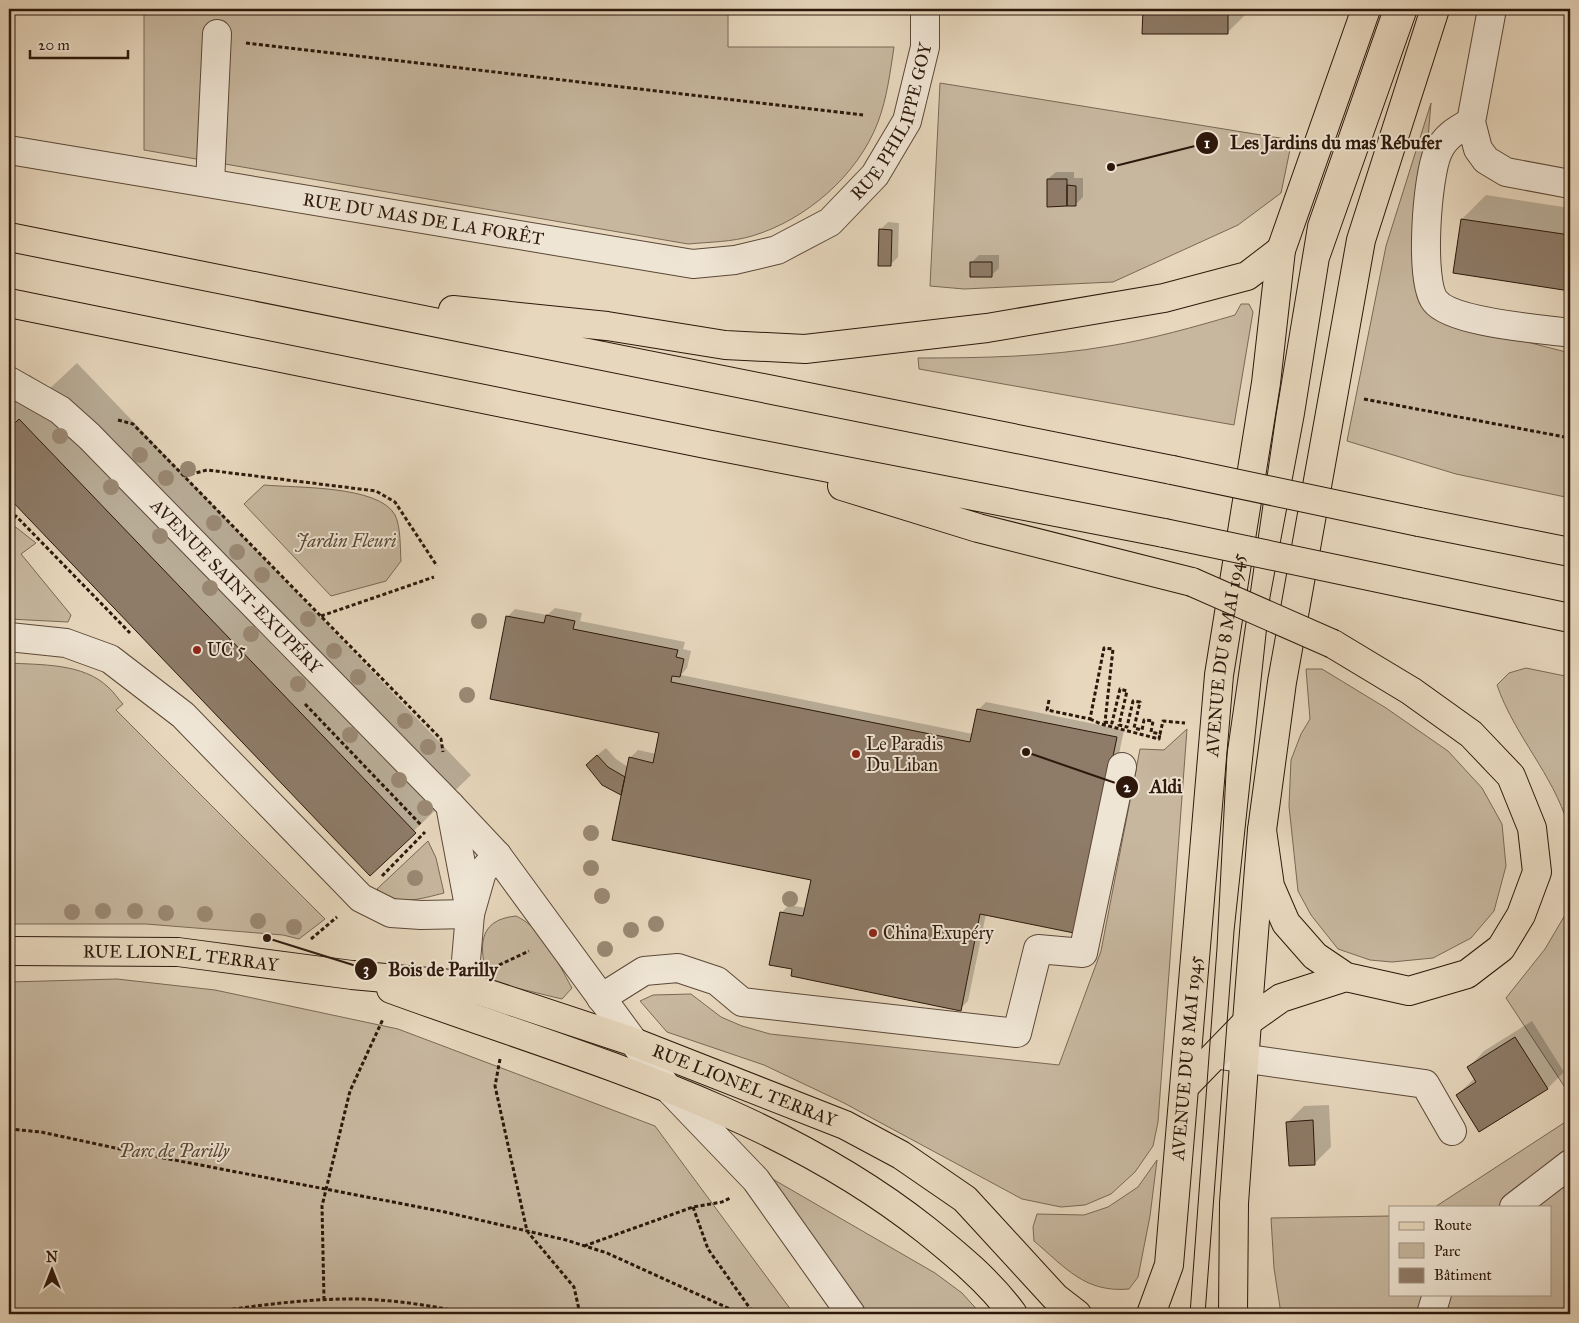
<svg xmlns="http://www.w3.org/2000/svg" width="1579" height="1323" font-family="'IM FELL Great Primer',serif">
<style>
.green{fill:#c7b79f;stroke:#7a6855}
.shadow{fill:#0003}
.building{fill:#8e7b68;stroke:#2d180b}
.lines{fill:none;stroke-linecap:round;stroke-linejoin:round}
.minor-casing{stroke:#5c4838;stroke-width:30}
.major-casing{stroke:#2d180b;stroke-width:30}
.highway-casing{stroke:#2d180b;stroke-width:30}
.path{stroke:#2d180b;stroke-width:3;stroke-dasharray:4 2.5;stroke-linecap:butt}
.minor{stroke:#efe5d4;stroke-width:28}
.major{stroke:#e7d7bd;stroke-width:28}
.highway{stroke:#e7d7bd;stroke-width:28}
.tram{stroke:#2d180b;stroke-width:1}
.highway-bridge-casing{stroke:#2d180b;stroke-width:30;stroke-linecap:butt}
.highway-bridge{stroke:#e7d7bd;stroke-width:28}
.tree{fill:#9a8873}
.poi-dot{fill:#8f2418;stroke:#efe5d4;stroke-width:2}
.labels{text-anchor:middle;dominant-baseline:central;stroke-width:4;stroke-linejoin:round;paint-order:stroke}
.street-label{font-size:18px;fill:#2d180b;stroke:#efe5d4}
.park-label{font-size:18px;font-style:italic;fill:#5b4837;stroke:#efe5d4}
.poi-label{font-size:18px;fill:#2d180b;stroke:#efe5d4;text-anchor:start}
.leader{fill:none;stroke:#2d180b;stroke-width:2}
.callout-dot{fill:#2d180b;stroke:#efe5d4;stroke-width:2}
.mark-label{font-size:15px;text-anchor:middle;font-weight:bold;fill:#fff}
.callout-label{font-size:19px;text-anchor:middle;font-weight:bold;fill:#2d180b;stroke:#efe5d4;stroke-width:4;stroke-linejoin:round;paint-order:stroke}
</style>
<rect width="100%" height="100%" fill="#e7d7bd"/>
<filter id="stains"><feTurbulence type="fractalNoise" baseFrequency=".004" numOctaves="4"/><feColorMatrix values="0 0 0 0 .2 0 0 0 0 .09 0 0 0 0 .02 0 0 0 .5 -.17"/></filter>
<radialGradient id="worn" r=".72"><stop offset=".6" stop-color="#630" stop-opacity="0"/><stop offset="1" stop-color="#630" stop-opacity=".3"/></radialGradient>
<path class="green" d="M144 9H728V47H894C890 73 887 98 878 122 858 175 806 220 752 236 732 242 709 242 688 244L144 150Z
M940 83 1292 140 1281 193 1238 225 1113 282 964 289 930 286Z
M1431 103 1419 242 1433 318 1570 353V498L1456 474 1347 441 1386 246Z
M1241 304H1249L1253 312 1234 425 919 369 918 358C981 358 1046 357 1109 346 1152 339 1194 327 1235 315Z
M264 485C295 488 379 485 395 515 401 527 400 548 401 561L386 581 331 596 244 504Z
M13 525 36 543 21 554 71 615 68 622 9 619V528Z
M9 663C41 665 83 663 108 687 114 692 118 699 123 704L116 710 325 919 299 939 283 935 146 924H9Z
M1526 668 1570 677V856C1570 846 1570 835 1568 825 1553 774 1514 735 1497 685L1509 673Z
M1306 669H1322L1386 708 1448 751 1482 788 1502 824 1506 866 1494 911 1471 938 1433 958 1392 962 1370 960 1338 949 1311 915 1298 891 1289 806 1291 760 1301 734 1310 719Z
M1187 729 1158 1122 1153 1146 1135 1172 1111 1194 1085 1205 1061 1207 1022 1199 844 1103 764 1065 667 1032 640 1001 653 995 691 994 721 1017 742 1026 770 1034 1059 1065 1101 951 1140 749 1164 750Z
M428 841 436 858 444 893C420 899 397 907 377 889Z
M1570 880V1095L1506 998 1545 949 1565 915Z
M516 916C544 929 557 962 572 988L562 999 488 981C480 950 475 920 516 916Z
M117 979 215 990 398 1029 655 1126 794 1314H9V982Z
M1570 1119V1314H1281L1274 1268 1271 1218 1390 1216V1294H1550V1207H1435Z
M1157 1160 1150 1216 1138 1277 1129 1289C1085 1293 1066 1268 1034 1241L1033 1227 1037 1214 1084 1215 1108 1207 1138 1187Z
M757 1170 935 1273 962 1293 981 1314H867Z"/>
<path class="shadow" d="M1144 9H1251L1227 33H1144Z
M1056 172H1074V178H1083V197L1075 205 1048 179Z
M1486 195 1570 208V289L1454 272 1462 219Z
M888 222 899 223 898 257 890 265 880 230Z
M979 255H999V268L991 276 971 263Z
M77 363 471 775 370 874 9 497V395L30 375 46 392Z
M555 608 582 613 580 621 685 642 683 649 691 651 687 668 681 675 973 734 978 710 986 702 1124 730 1094 875 986 914 968 1001 960 1009 793 968 781 913 789 905 806 908 812 879 623 795 603 784 595 757 606 748 616 759 628 767 630 758 638 750 656 754 661 732 508 616 515 609 547 615Z
M1532 1021 1564 1072 1548 1088 1480 1131 1457 1095 1475 1078 1468 1068 1484 1051Z
M1329 1105 1331 1147 1315 1163 1288 1122 1304 1106Z"/>
<path class="building" d="M1143 9H1228V34H1142Z
M1047 179H1067V206L1047 207Z
M1067 185 1076 186V206H1067Z
M1461 219 1570 235V291L1453 273Z
M879 229 892 230 891 266H878Z
M970 262H992V277H970Z
M19 419 416 833 370 876 9 498V429Z
M546 615 575 621 573 629 678 650 676 657 684 659 680 677 672 676 671 682 970 742 977 709 1117 737 1087 883 1084 935 980 914 961 1011 791 976 792 969 769 965 780 912 803 916 811 880 612 840 629 757 653 763 659 733 490 699 506 616 544 623Z
M597 755 608 767 625 777 621 795 602 785 586 765Z
M1515 1037 1548 1089 1479 1132 1456 1095 1476 1082 1467 1067Z
M1313 1120 1315 1165 1289 1166 1286 1122Z"/>
<g class="lines">
<defs>
<g id="minor">
<path d="M1492 9 1471 122 1478 149 1486 160 1506 172 1570 184"/>
<path d="M1471 122C1457 130 1445 136 1438 152 1427 175 1419 281 1435 301 1452 323 1542 329 1570 333"/>
<path id="s1" d="M9 150 693 264 735 260 777 250 830 222 875 175 907 121 925 47V9"/>
<path d="M210 183 217 34"/>
<path id="s2" d="M9 381 60 410 89 436 450 805 497 855 666 1086 756 1180 851 1314"/>
<path d="M9 637 66 643 110 659 183 715 361 898 391 913 421 915 470 914"/>
<path d="M450 805 469 906"/>
<path d="M601 998 644 971 678 968 717 981 742 1002 1017 1033 1038 949 1083 953 1122 767"/>
<path d="M462 1007 470 914 482 872 497 855"/>
<path d="M1220 1055 1425 1084 1452 1131"/>
<path d="M1514 1207 1570 1164"/>
<path d="M1431 1314 1437 1294"/>
</g>
<g id="major">
<path id="s3" d="M9 951 178 952 352 975 462 985 631 1041 845 1125 901 1155 965 1199 1055 1297 1077 1314"/>
<path d="M391 989C574 1056 771 1107 926 1230 957 1255 990 1282 1013 1314"/>
<path id="s4" d="M1151 1314 1169 1265 1219 675 1266 383 1281 250 1366 9"/>
<path d="M1233 1314 1234 1203 1247 1022 1262 830 1282 682 1361 240 1435 9"/>
</g>
<path id="highway" d="M9 237 1172 470
M9 303 706 444 1164 533
M453 310 607 326 725 345 805 349 987 328 1164 298 1247 276 1281 250
M842 486 978 528 1192 582
M1419 522 1570 552
M1407 584 1570 618
M1262 830 1270 886 1286 923 1315 956 1346 977 1409 991 1467 974 1501 948 1521 915 1537 872 1532 828 1511 776 1471 734 1411 691 1333 644
M1186 1085 1247 1022 1281 998 1346 977"/>
</defs>
<use href="#minor" class="minor-casing"/>
<use href="#major" class="major-casing"/>
<use href="#highway" class="highway-casing"/>
<path class="path" d="M246 43 863 115
M1364 399 1570 438
M118 420 133 424 441 739 443 752
M184 476 207 470 376 491 395 502 437 566
M9 522 16 516 130 633
M321 616 434 577
M1049 700 1047 710 1090 719 1104 648 1113 649 1105 722 1112 723 1120 689 1127 691 1119 725 1127 727 1133 701 1140 702 1134 728 1142 730 1144 720 1153 721 1151 732 1160 734 1163 721 1185 723
M305 704 422 826
M1090 719 1101 724 1159 739 1160 734
M382 876 425 832
M311 939 337 917
M499 965 529 951
M500 1059 495 1086 527 1231 574 1287 580 1314
M9 1129 41 1132 143 1154 445 1212 566 1240 607 1253 741 1314
M693 1207 708 1249 754 1314
M584 1246 693 1207 722 1202 730 1198
M324 1300 322 1206 350 1091 383 1019
M200 1314C247 1307 294 1300 341 1299 385 1298 429 1305 471 1314"/>
<use href="#minor" class="minor"/>
<use href="#major" class="major"/>
<use href="#highway" class="highway"/>
<path class="tram" d="M1190 1314 1217 948 1227 754 1276 415 1308 223 1383 9
M1205 1314 1234 931 1270 597 1304 417 1329 261 1418 9"/>
<defs>
<path id="highway-bridge" d="M1172 470 1419 522
M1164 533 1407 584
M1192 582 1333 644"/>
</defs>
<use href="#highway-bridge" class="highway-bridge-casing"/>
<use href="#highway-bridge" class="highway-bridge"/>
</g>
<g class="tree">
<circle cx="60" cy="436" r="8"/>
<circle cx="140" cy="455" r="8"/>
<circle cx="188" cy="469" r="8"/>
<circle cx="166" cy="478" r="8"/>
<circle cx="111" cy="487" r="8"/>
<circle cx="214" cy="523" r="8"/>
<circle cx="160" cy="536" r="8"/>
<circle cx="237" cy="552" r="8"/>
<circle cx="262" cy="575" r="8"/>
<circle cx="210" cy="588" r="8"/>
<circle cx="308" cy="619" r="8"/>
<circle cx="479" cy="621" r="8"/>
<circle cx="251" cy="634" r="8"/>
<circle cx="334" cy="651" r="8"/>
<circle cx="358" cy="677" r="8"/>
<circle cx="298" cy="684" r="8"/>
<circle cx="467" cy="695" r="8"/>
<circle cx="405" cy="721" r="8"/>
<circle cx="350" cy="735" r="8"/>
<circle cx="428" cy="747" r="8"/>
<circle cx="399" cy="780" r="8"/>
<circle cx="425" cy="808" r="8"/>
<circle cx="591" cy="833" r="8"/>
<circle cx="591" cy="868" r="8"/>
<circle cx="415" cy="878" r="8"/>
<circle cx="602" cy="896" r="8"/>
<circle cx="790" cy="899" r="8"/>
<circle cx="103" cy="911" r="8"/>
<circle cx="135" cy="911" r="8"/>
<circle cx="72" cy="912" r="8"/>
<circle cx="166" cy="913" r="8"/>
<circle cx="205" cy="914" r="8"/>
<circle cx="258" cy="921" r="8"/>
<circle cx="656" cy="924" r="8"/>
<circle cx="294" cy="927" r="8"/>
<circle cx="631" cy="930" r="8"/>
<circle cx="605" cy="949" r="8"/>
</g>
<g class="poi-dot">
<circle cx="197" cy="650" r="5"/>
<circle cx="856" cy="754" r="5"/>
<circle cx="873" cy="933" r="5"/>
</g>
<g class="labels">
<g class="street-label">
<text stroke="none"><textPath href="#s1" startOffset="960">RUE PHILIPPE GOY</textPath></text>
<text stroke="none"><textPath href="#s1" startOffset="420">RUE DU MAS DE LA FORÊT</textPath></text>
<text stroke="none"><textPath href="#s2" startOffset="308">AVENUE SAINT-EXUPÉRY</textPath></text>
<text stroke="none"><textPath href="#s4" startOffset="665">AVENUE DU 8 MAI 1945</textPath></text>
<text stroke="none"><textPath href="#s3" startOffset="172">RUE LIONEL TERRAY</textPath></text>
<text stroke="none"><textPath href="#s4" startOffset="260">AVENUE DU 8 MAI 1945</textPath></text>
<text stroke="none"><textPath href="#s3" startOffset="755">RUE LIONEL TERRAY</textPath></text>
</g>
<g class="park-label">
<text x="346" y="541">Jardin Fleuri</text>
<text x="174" y="1151">Parc de Parilly</text>
</g>
<g class="poi-label">
<text x="207" y="650">UC 5</text>
<text x="866" y="744">Le Paradis<tspan x="866" dy="21">Du Liban</tspan></text>
<text x="883" y="933">China Exupéry</text>
</g>
</g>
<path class="leader" d="M1111 167L1207 143M1026 752L1127 787M267 938L366 969"/>
<g class="callout-dot">
<circle cx="1111" cy="167" r="5"/>
<circle cx="1026" cy="752" r="5"/>
<circle cx="267" cy="938" r="5"/>
<circle cx="1207" cy="143" r="12"/>
<circle cx="1127" cy="787" r="12"/>
<circle cx="366" cy="969" r="12"/>
</g>
<g class="mark-label">
<text x="1207" y="148">1</text>
<text x="1127" y="792">2</text>
<text x="366" y="974">3</text>
</g>
<g class="callout-label">
<text x="1336" y="149">Les Jardins du mas Rébufer</text>
<text x="1166" y="793">Aldi</text>
<text x="443" y="976">Bois de Parilly</text>
</g>
<rect width="1579" height="1323" fill="none" stroke="#e7d7bd" stroke-width="30"/>
<rect x="10" y="10" width="1559" height="1303" fill="none" stroke="#2d180b" stroke-width="2.5"/>
<rect x="15" y="15" width="1549" height="1293" fill="none" stroke="#2d180b"/>
<rect x="1389" y="1206" width="162" height="90" fill="#efe5d4" stroke="#a19384"/>
<rect x="1399" y="1222" width="25" height="8" fill="#e7d7bd" stroke="#a19384"/>
<text x="1434" y="1230" font-size="15" fill="#2d180b">Route</text>
<rect x="1399" y="1243" width="25" height="15" fill="#c7b79f" stroke="#a19384"/>
<text x="1434" y="1256" font-size="15" fill="#2d180b">Parc</text>
<rect x="1399" y="1268" width="25" height="15" fill="#8e7b68" stroke="#a19384"/>
<text x="1434" y="1280" font-size="15" fill="#2d180b">Bâtiment</text>
<g transform="translate(52 1270)" stroke="#efe5d4" stroke-width="4" paint-order="stroke">
<path d="M0-4L9 19L0 12L-9 19Z" fill="#2d180b"/>
<text y="-8" font-size="14" font-weight="bold" text-anchor="middle" fill="#2d180b">N</text>
</g>
<path d="M30 50v8h98v-8" fill="none" stroke="#2d180b" stroke-width="2.5"/>
<text x="38" y="50" font-size="15" fill="#2d180b" stroke="#efe5d4" stroke-width="4" paint-order="stroke">20 m</text>
<rect width="100%" height="100%" filter="url(#stains)"/>
<rect width="100%" height="100%" fill="url(#worn)"/>
</svg>
